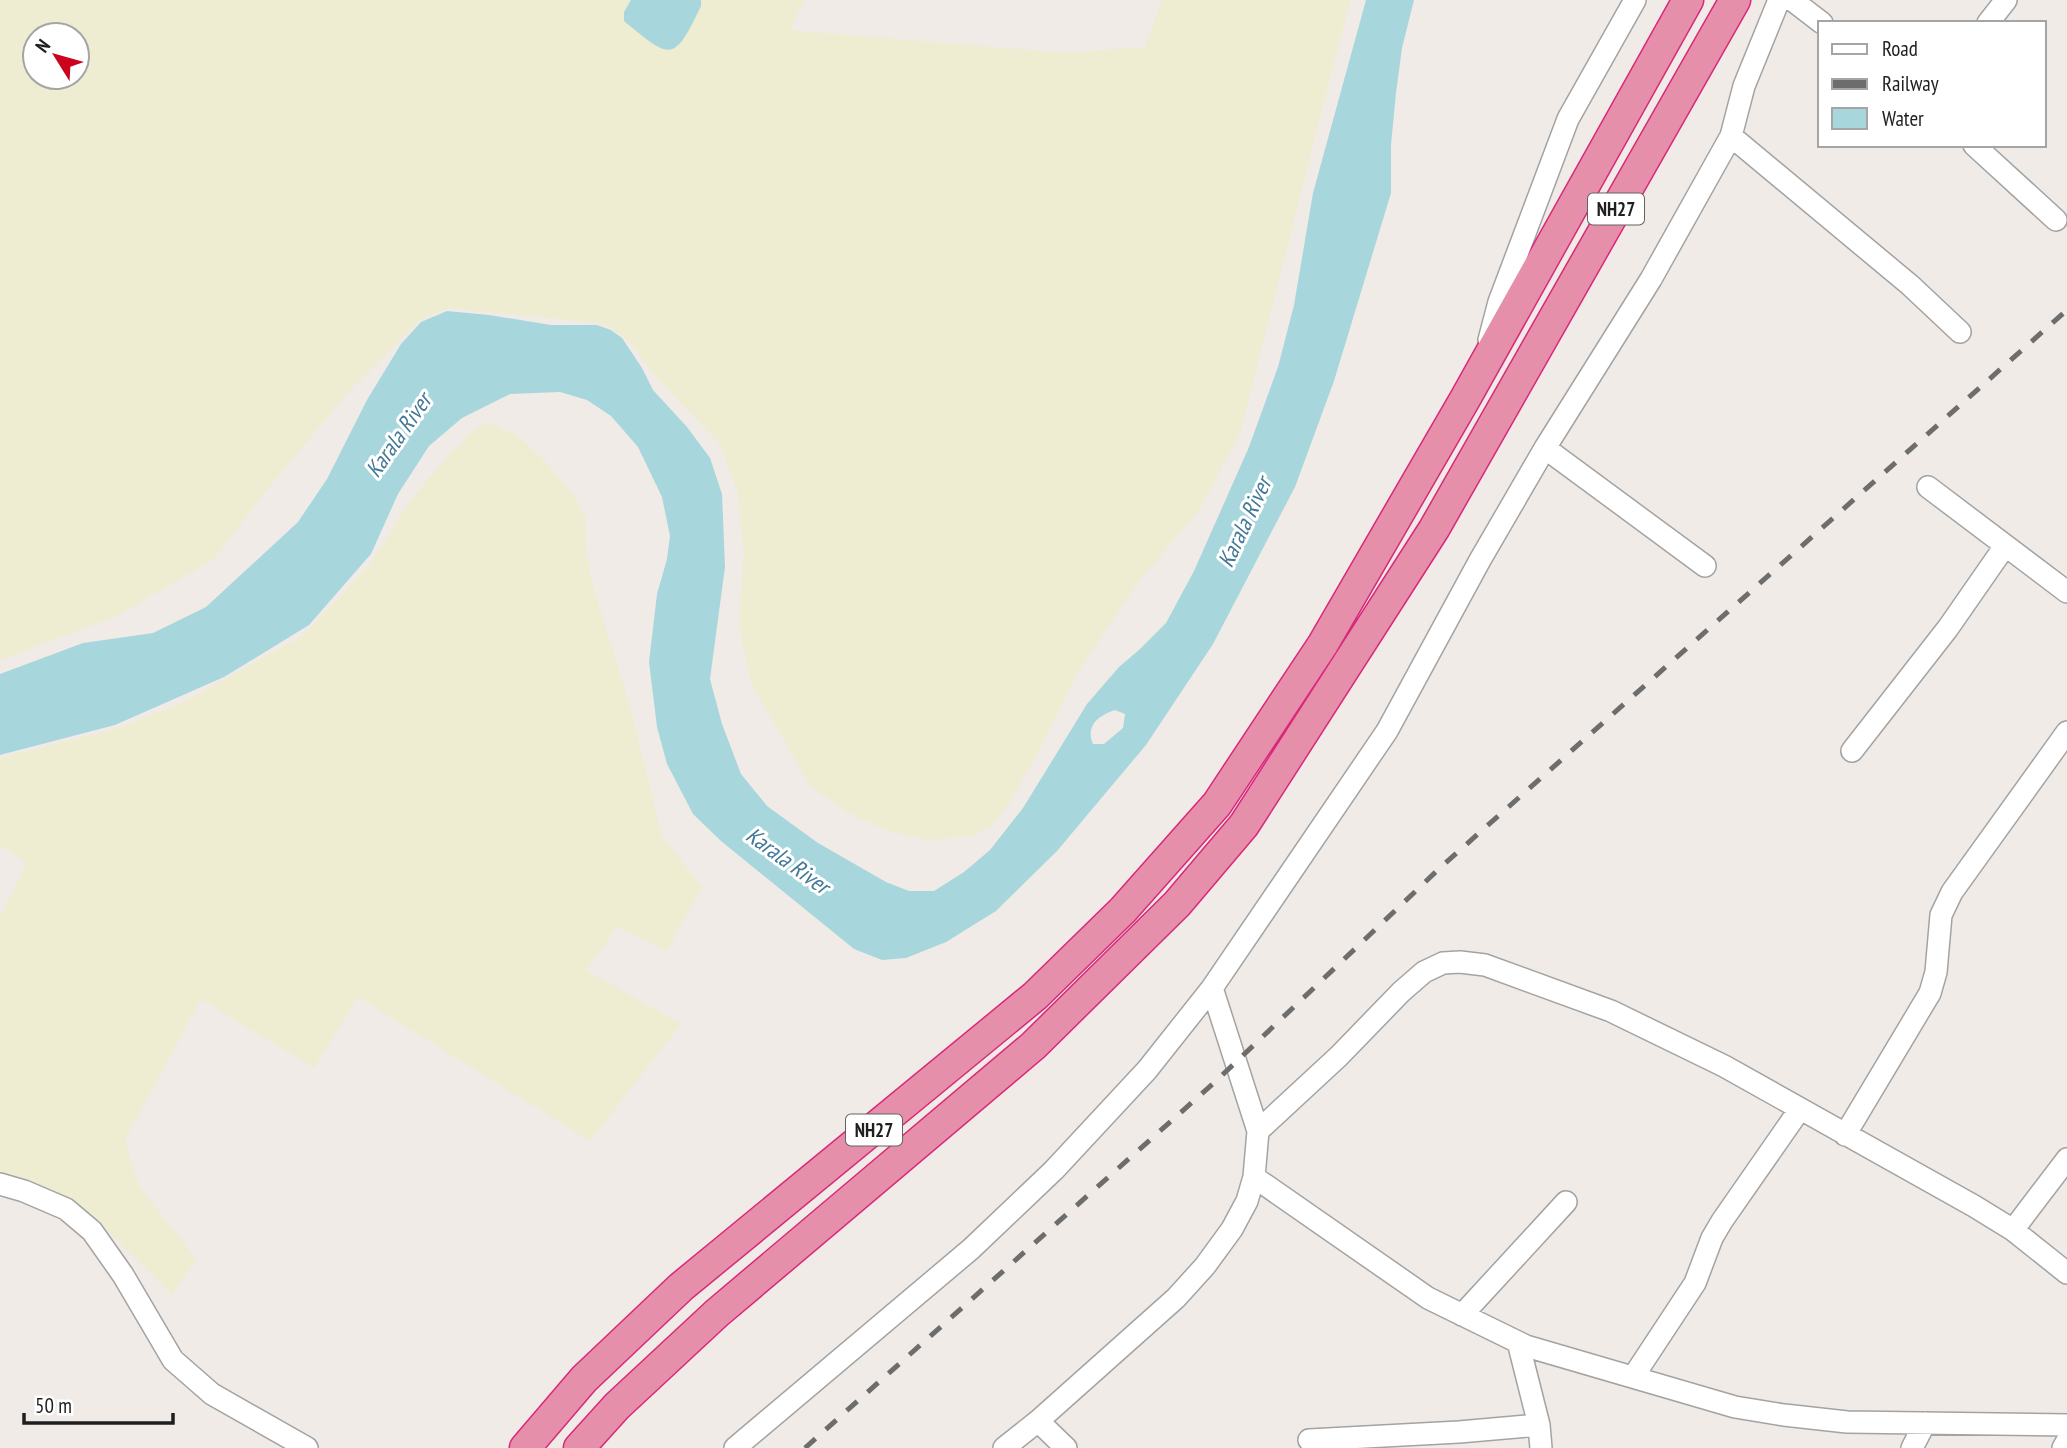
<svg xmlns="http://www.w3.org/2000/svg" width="2067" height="1448" font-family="'PT Sans Narrow',sans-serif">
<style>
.farmland{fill:#eeecd1;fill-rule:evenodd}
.water{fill:#a7d7dd;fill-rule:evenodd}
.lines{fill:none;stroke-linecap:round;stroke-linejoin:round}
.minor-casing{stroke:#a3a3a3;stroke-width:24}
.highway-casing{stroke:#d9287b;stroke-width:33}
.minor{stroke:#fff;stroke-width:21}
.highway{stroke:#e68faa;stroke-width:30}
.rail{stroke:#6d6d6d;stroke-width:5;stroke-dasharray:14 14;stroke-linecap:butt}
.labels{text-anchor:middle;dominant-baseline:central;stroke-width:6;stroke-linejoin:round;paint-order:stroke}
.shield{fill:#fff;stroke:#626262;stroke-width:2}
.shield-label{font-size:19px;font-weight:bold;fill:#1f1f1f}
.water-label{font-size:23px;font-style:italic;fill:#437896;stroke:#fff}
</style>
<rect width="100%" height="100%" fill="#f0ebe6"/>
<path class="farmland" d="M0 0H804L790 30 1066 53 1145 47 1162 0H1350L1240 434 1199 510 1136 585 1076 675 1043 743 1009 804 993 825 973 836 927 840 889 831 847 812 810 786 751 683 739 625 744 553 738 493 720 444 651 372 637 351 624 337 612 328 599 323 449 308 421 319 350 390 269 487 213 560 115 617 0 660ZM35 35H77V77H35Z
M490 422 519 437 546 462 573 495 586 518V547L591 580 631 709 662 836 702 887 667 951 617 927 586 970 681 1024 590 1141 358 997 314 1068 201 999 125 1140 139 1186 196 1259 172 1295 109 1232 69 1198 0 1173V917L27 863 0 846V758L116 729 182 703 304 635 370 564 410 501 448 456 475 429Z"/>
<path class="water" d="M631 0H701V6C674 62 672 61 624 21V12Z
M1366 0H1414L1402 48 1396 93 1391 145V193L1334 381 1295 487 1213 644 1146 745 1057 851 996 911 946 942 906 958 882 960 854 949 721 841 693 814 667 764 657 727 649 662 657 594 667 559 670 536 662 497 638 447 611 416 587 400 560 392 510 394 462 418 429 446 398 494 371 554 309 625 224 677 115 725 0 755V674L83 643 153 633 206 607 298 522 327 479 367 400 401 344 421 322 447 311 489 315 551 325H597L611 330 622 338 642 368 653 390 687 427 710 458 722 494 725 567 710 679 722 724 741 774 767 806 818 843 886 882 909 891H934L964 872 990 850 1023 808 1087 704 1119 667 1139 650 1166 623 1194 571 1249 447 1278 367 1294 305 1313 193ZM1115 710 1125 714 1123 728 1104 744H1093C1085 726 1099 715 1115 710Z"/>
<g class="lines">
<defs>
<path id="minor" d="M1792 0 1822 23
M1988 23 2006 0
M1731 136 1910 285 1960 332
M1974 145 2056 220
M1489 340 1499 302 1568 119 1635 0
M1545 448 1705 566
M1928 487 2067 592
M1852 751 1948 628 2005 546
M1258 1131 1339 1056 1401 992 1424 972 1443 963 1460 962 1485 965 1611 1011 1724 1066 1974 1206 2013 1230 2067 1273
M1845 1135 1930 993 1936 972 1941 915 1952 892 2067 732
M1254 1177 1428 1298 1526 1346 1735 1407 1784 1415 1847 1422 2067 1425
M0 1184 24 1191 66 1209 92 1231 123 1275 173 1360 212 1394 307 1448
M2013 1230 2067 1159
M1462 1315 1566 1202
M1518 1342 1539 1425 1541 1448
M1633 1377 1695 1283 1712 1238 1722 1221 1800 1109
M1038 1421 1066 1448
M1309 1440 1459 1432 1539 1425
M735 1448 971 1249 1054 1170 1147 1070 1212 988 1387 731 1480 560 1545 448 1651 279 1731 136 1744 86 1779 0
M1004 1448 1038 1421 1176 1298 1205 1266 1232 1229 1247 1201 1254 1177 1258 1131 1212 988
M1912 1448 1925 1423
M2063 1448 2067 1441"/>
<path id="highway" d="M525 1448 584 1379 681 1287 1035 996 1123 910 1217 804 1323 644 1465 399 1688 0
M579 1448 617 1406 717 1313 1033 1046 1177 904 1244 825 1434 529 1735 0"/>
</defs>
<use href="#minor" class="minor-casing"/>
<use href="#highway" class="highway-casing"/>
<use href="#minor" class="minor"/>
<use href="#highway" class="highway"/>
<path class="rail" d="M805 1448 1216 1081 1442 866 2067 310"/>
</g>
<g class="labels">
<g class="shield">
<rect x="1588" y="193.5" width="56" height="31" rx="5"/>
<rect x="846" y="1114.5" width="56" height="31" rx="5"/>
</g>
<g class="shield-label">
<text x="1616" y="209">NH27</text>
<text x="874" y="1130">NH27</text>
</g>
<g class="water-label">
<text transform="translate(398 435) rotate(-55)">Karala River</text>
<text transform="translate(1244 522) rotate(-65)">Karala River</text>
<text transform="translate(788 860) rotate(36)">Karala River</text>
</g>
</g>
<rect x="1818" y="21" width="228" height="126" fill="#ffffff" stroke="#a5a5a5" stroke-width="2"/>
<rect x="1832" y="44" width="35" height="10" fill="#ffffff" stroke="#a5a5a5" stroke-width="2"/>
<text x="1882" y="56" font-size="21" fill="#1f1f1f">Road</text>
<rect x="1832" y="79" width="35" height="10" fill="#6d6d6d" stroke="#a5a5a5" stroke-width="2"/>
<text x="1882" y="91" font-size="21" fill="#1f1f1f">Railway</text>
<rect x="1832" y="108" width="35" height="21" fill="#a7d7dd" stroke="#a5a5a5" stroke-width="2"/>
<text x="1882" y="126" font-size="21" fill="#1f1f1f">Water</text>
<g transform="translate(56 56) rotate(307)"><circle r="33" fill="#ffffff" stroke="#a5a5a5" stroke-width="2"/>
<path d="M0-5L12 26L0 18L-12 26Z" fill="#cb031d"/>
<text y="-10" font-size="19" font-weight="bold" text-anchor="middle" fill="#1f1f1f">N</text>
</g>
<path d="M24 1413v10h149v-10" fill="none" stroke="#1f1f1f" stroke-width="3.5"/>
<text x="35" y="1413" font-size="21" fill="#1f1f1f" stroke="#ffffff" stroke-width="5" paint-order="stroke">50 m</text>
</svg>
